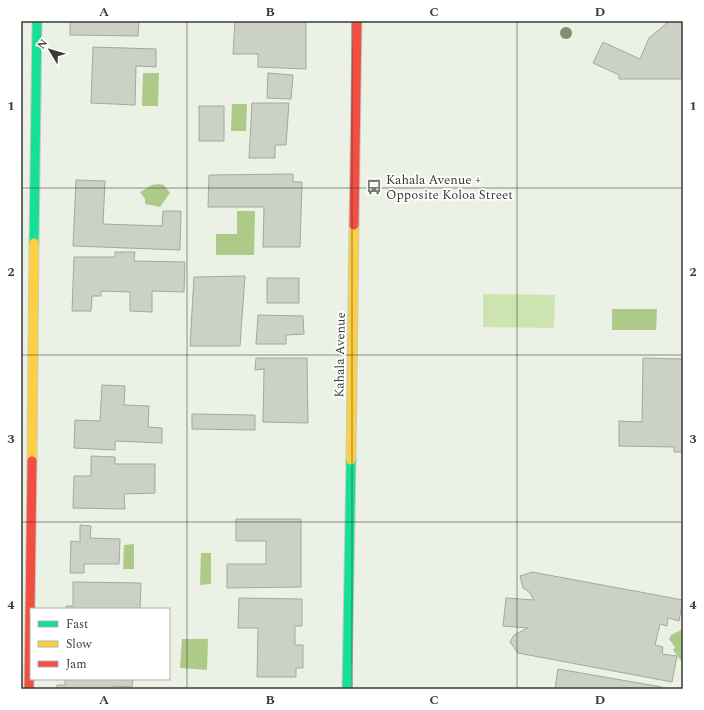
<svg xmlns="http://www.w3.org/2000/svg" width="704" height="710" font-family="Spectral,serif">
<style>
.green{fill:#cde4b1}
.water{fill:#adca88}
.building{fill:#ccd1c6;stroke:#a4a89e}
.lines{fill:none;stroke-linecap:round;stroke-linejoin:round}
.fast-casing{stroke:#c7ccc2;stroke-width:11}
.slow-casing{stroke:#c7ccc2;stroke-width:11}
.jam-casing{stroke:#c7ccc2;stroke-width:11}
.fast{stroke:#16e098;stroke-width:9}
.slow{stroke:#ffcf43;stroke-width:9}
.jam{stroke:#f24e42;stroke-width:9}
.tree{fill:#828d73}
.grid{fill:none;stroke:#383c33;stroke-width:1;stroke-opacity:0.55}
.labels{text-anchor:middle;dominant-baseline:central;stroke-width:3.5;stroke-linejoin:round;paint-order:stroke}
.poi-label{font-size:13px;fill:#383c33;stroke:#fff;text-anchor:start}
.street-label{font-size:13px;fill:#383c33;stroke:#fff}
.neatline{fill:none;stroke:#383c33;stroke-width:1.5}
.grid-label{font-size:13px;text-anchor:middle;font-weight:bold;fill:#383c33}
</style>
<rect width="100%" height="100%" fill="#ebf1e4"/>
<path class="green" d="M483 294 555 295 554 328 483 327Z"/>
<path class="water" d="M143 73H159L158 106H142Z
M232 104H247L246 131H231Z
M158 184 164 185 170 193 160 207 145 204V199L140 192 152 185Z
M237 211H255L254 255H216V234H237Z
M612 309H657L656 330H612Z
M134 544V569H123L124 545Z
M201 553H211V584L200 585Z
M683 629V661H681L673 650 675 647 669 639 671 635Z
M182 639H208L207 670 180 668Z"/>
<path class="building" d="M70 21H139L138 36 70 35Z
M235 21H306V69L258 67V54H233Z
M666 21H683V79H619V75L593 63 603 42 640 59 649 38 667 23Z
M93 47 156 49V67L136 66 135 105 91 103Z
M268 73 293 75 291 99 267 98Z
M252 103H289L286 145H275V158H249Z
M199 106H224V141H199Z
M293 174V182H302L300 247H263L264 207H208L209 175Z
M76 180 105 181 103 224 162 226 163 211H181L180 250 73 246Z
M115 252H135L134 261 185 262 184 292 152 291V312L130 311V292L101 291V296H92L91 311H72L74 257H115Z
M245 276 240 346H190L194 277Z
M267 278H299V303H267Z
M258 315 303 316 304 334 286 335V344H256Z
M256 358H307L308 423 263 422 264 369 255 370Z
M643 358 683 359V452H674V447L619 446V421L642 422Z
M102 385 125 386 124 405 149 406 148 427 162 428V443L115 441V450L74 448 75 420 100 421Z
M192 414 255 415V430L192 429Z
M91 456 115 457V464H155V493L124 494 125 509 73 508 74 476H91Z
M236 519H301V587L227 588V564H266V541H236Z
M80 525 91 526 90 538 120 539 119 564H84V573H70L71 541 80 542Z
M532 572 683 600 679 621 668 618 667 626 660 624 655 645 663 647 662 654 677 656 672 682 518 653 510 642 514 635 528 628 503 626 506 598 534 600 529 592 523 588 520 576Z
M73 582 141 583 140 609H66V606H73Z
M239 598 302 599V626H295V645H303V668H296V677H257L258 628H238Z
M558 669 662 687 661 689H555Z
M65 679H133L132 687 113 686V689H57V685H65Z"/>
<g class="lines">
<defs>
<path id="fast" d="M34 243 37 21
M347 689 351 460"/>
<path id="slow" d="M351 460 354 225
M32 461 34 243"/>
<path id="jam" d="M354 225 357 21
M29 689 32 461"/>
</defs>
<use href="#fast" class="fast-casing"/>
<use href="#slow" class="slow-casing"/>
<use href="#jam" class="jam-casing"/>
<use href="#fast" class="fast"/>
<use href="#slow" class="slow"/>
<use href="#jam" class="jam"/>
</g>
<circle class="tree" cx="566" cy="33" r="6"/>
<path class="grid" d="M187 21V689M352 21V689M517 21V689M21 188H683M21 355H683M21 522H683"/>
<defs>
<symbol id="bus-bare" viewBox="-9 -9 18 18"><path d="M-5-6H5V4H4V6H2V4H-2V6H-4V4H-5ZM-3.5-4V0h7V-4ZM-3.5 1.2v1.5H-2V1.2ZM2 1.2v1.5H3.5V1.2Z" fill="#777b71" stroke="#fff" stroke-width="2.5" paint-order="stroke"/></symbol>
</defs>
<g fill-rule="evenodd">
<use href="#bus-bare" x="363" y="176" width="22" height="22"/>
</g>
<g class="labels">
<g class="poi-label">
<text x="386" y="180">Kahala Avenue +<tspan x="386" dy="15">Opposite Koloa Street</tspan></text>
</g>
<g class="street-label">
<text transform="translate(340 355) rotate(-89)">Kahala Avenue</text>
</g>
</g>
<rect width="704" height="710" fill="none" stroke="#ffffff" stroke-width="44"/>
<rect x="30" y="608" width="140" height="72" fill="#ffffff" stroke="#afb1ad"/>
<rect x="38" y="621" width="20" height="6" fill="#16e098" stroke="#afb1ad"/>
<text x="66" y="628" font-size="12" fill="#383c33">Fast</text>
<rect x="38" y="641" width="20" height="6" fill="#ffcf43" stroke="#afb1ad"/>
<text x="66" y="648" font-size="12" fill="#383c33">Slow</text>
<rect x="38" y="661" width="20" height="6" fill="#f24e42" stroke="#afb1ad"/>
<text x="66" y="668" font-size="12" fill="#383c33">Jam</text>
<g transform="translate(50 50) rotate(308)" stroke="#ffffff" stroke-width="3" paint-order="stroke">
<path d="M0-3L7 15L0 10L-7 15Z" fill="#383c33"/>
<text y="-6" font-size="11" font-weight="bold" text-anchor="middle" fill="#383c33">N</text>
</g>
<rect x="22" y="22" width="660" height="666" class="neatline"/>
<g class="grid-label">
<text x="104" y="16">A</text>
<text x="270" y="16">B</text>
<text x="434" y="16">C</text>
<text x="600" y="16">D</text>
<text x="11" y="110">1</text>
<text x="693" y="110">1</text>
<text x="11" y="276">2</text>
<text x="693" y="276">2</text>
<text x="11" y="443">3</text>
<text x="693" y="443">3</text>
<text x="11" y="609">4</text>
<text x="693" y="609">4</text>
<text x="104" y="704">A</text>
<text x="270" y="704">B</text>
<text x="434" y="704">C</text>
<text x="600" y="704">D</text>
</g>
</svg>
